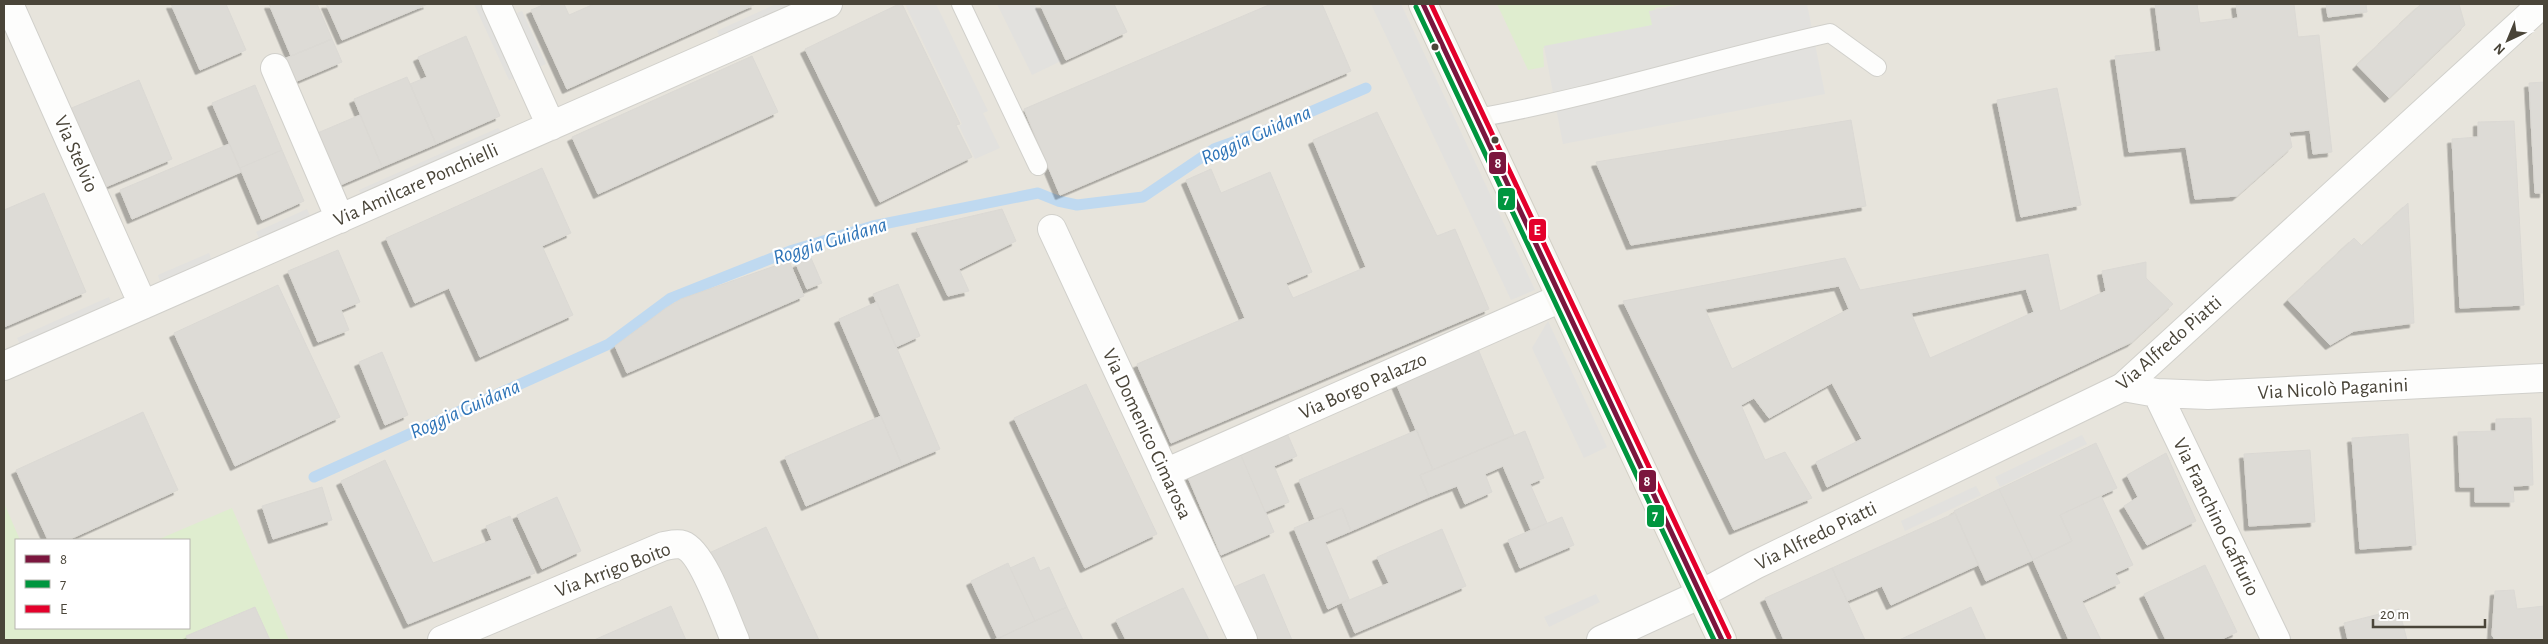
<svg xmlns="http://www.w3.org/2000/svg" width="2548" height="644" font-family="'Alegreya Sans',sans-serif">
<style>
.residential{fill:#e7e4dc;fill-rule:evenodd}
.green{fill:#dfedcf}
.parking{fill:#e2e1de}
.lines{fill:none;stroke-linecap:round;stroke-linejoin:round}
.stream{stroke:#bfd9f0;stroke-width:11}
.building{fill:#dddbd6;stroke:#dbd9d4;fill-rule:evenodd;filter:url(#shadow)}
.service-casing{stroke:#d1d0cb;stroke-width:20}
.minor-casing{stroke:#d1d0cb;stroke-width:30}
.tertiary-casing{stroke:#d1d0cb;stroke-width:30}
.secondary-casing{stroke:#d2cfc5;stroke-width:30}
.service{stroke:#fdfdfc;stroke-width:18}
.minor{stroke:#fdfdfc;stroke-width:28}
.tertiary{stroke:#fdfdfc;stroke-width:28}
.secondary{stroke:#f7f6f1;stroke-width:28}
.bus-1-casing{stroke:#fff;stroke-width:9}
.bus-2-casing{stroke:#fff;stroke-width:9}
.bus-3-casing{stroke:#fff;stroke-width:9}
.bus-1{stroke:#7b163e;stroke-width:5}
.bus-2{stroke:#00963f;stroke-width:5}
.bus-3{stroke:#e4002b;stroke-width:5}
.bus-dot{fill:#4a4539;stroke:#fff;stroke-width:2}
.labels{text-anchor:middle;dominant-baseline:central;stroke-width:4.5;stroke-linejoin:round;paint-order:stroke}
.street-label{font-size:20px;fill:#4a4539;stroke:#fff}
.water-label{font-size:21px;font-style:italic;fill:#3075b8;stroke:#fff}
.line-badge{stroke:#fff;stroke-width:2}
.badge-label{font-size:14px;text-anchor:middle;font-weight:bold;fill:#fff}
</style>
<defs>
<filter id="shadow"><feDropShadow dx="-4.5" dy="4.5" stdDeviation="0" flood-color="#0004"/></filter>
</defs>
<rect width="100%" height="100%" fill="#f3f2ee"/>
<path class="residential" d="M4 4H2544V640H4ZM16 540H189V628H16Z"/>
<path class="green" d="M1497 4H1613L1614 6 1619 4H1683L1655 8 1657 27 1543 48 1544 67 1528 70Z
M4 503 20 540H16V628H189V540H157L232 508 289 640H270L255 607 187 636 188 640H4Z"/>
<path class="parking" d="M474 4H486L520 76 509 80Z
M776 4H793L795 8 722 41 717 31Z
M905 4H936L988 111 983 113 1000 148 975 159 959 126 962 124Z
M997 4H1035L1061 61 1032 75Z
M1371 4H1401L1535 290 1511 300Z
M1688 4H1807L1825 94 1563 144 1544 46 1652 25 1649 11Z
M522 11 546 64 536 68 512 15Z
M498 128 504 134 363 199 359 190Z
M307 209 312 220 261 242 256 232Z
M209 253 213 263 161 286 158 275Z
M109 297 113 308 22 348 17 338Z
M1548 321 1607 447 1584 458 1532 348Z
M2082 435 2087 444 2000 487 1995 477Z
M1976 486 1981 495 1905 531 1901 521Z
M1596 594 1600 602 1549 627 1544 617Z"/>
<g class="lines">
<path class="stream" d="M314 477 609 344 671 298 790 251 873 226 1038 193 1058 201 1077 205 1143 197 1214 149 1275 127 1366 88"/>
</g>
<path class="building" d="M171 4H226L246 50 200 70Z
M269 4H317L332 39 291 56Z
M326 4H428L342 40Z
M545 4H564L569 15 594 4H756L567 89 531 10Z
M899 4H902L960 124 956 125 972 157 880 202 805 49Z
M1040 4H1114L1127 32 1066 60Z
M1271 4H1322L1351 71 1060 195 1024 109Z
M2155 4H2197L2200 23 2238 18 2236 4H2294L2298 37 2319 35 2332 152 2313 154 2310 130 2289 132 2292 147 2237 196 2195 199 2186 147 2129 152 2115 56 2161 51Z
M2326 4H2366L2367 12 2328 17Z
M2421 4H2459L2465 25 2389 98 2357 65Z
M466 36 500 116 436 144 410 84 427 77 418 57Z
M332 39 342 62 290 84 279 61Z
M752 56 778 112 598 194 572 137Z
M407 77 436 144 382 167 354 99Z
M139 80 172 159 103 188 69 109Z
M2544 82V193H2535L2529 83Z
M255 85 282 150 240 168 212 103Z
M2057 88 2081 205 2021 217 1997 100Z
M1377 112 1437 236 1455 229 1489 309 1171 443 1137 364 1245 318 1186 180 1211 169 1221 193 1270 172 1312 272 1286 283 1293 298 1366 267 1313 140Z
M360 115 382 167 331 189 308 137Z
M1851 120 1866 206 1631 245 1596 162Z
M2514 121 2524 305 2460 308 2452 139 2478 137V122Z
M229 144 241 172 132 219 120 190Z
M282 150 304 201 262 220 240 168Z
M542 168 571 233 542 246 573 315 480 357 449 288 415 303 386 238Z
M44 193 86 292 4 327V210Z
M2408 203 2414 323 2354 331 2330 345 2288 300 2354 238 2362 246Z
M1002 209 1016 241 959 269 969 291 948 296 916 229Z
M338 250 360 302 341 310 349 330 318 342 288 271Z
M2048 254 2060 311 2106 291 2102 271 2146 262V278L2173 304 2132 342 1827 487 1816 462 1862 439 1832 383 1769 418 1754 398 1741 405 1765 460 1785 452 1812 498 1734 530 1623 301 1845 258 1860 290ZM1839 286 1849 309 1732 369 1705 309ZM2026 289 2034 312 1930 358 1911 313Z
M811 258 822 283 807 289 796 264Z
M789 261 804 296 627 373 615 346 666 308 681 299Z
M898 284 920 336 896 347 873 294Z
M278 285 340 417 235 466 174 333Z
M877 302 940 449 902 465 839 319Z
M1478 349 1514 435 1433 470 1396 383Z
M382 352 408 415 385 425 359 362Z
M1086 384 1157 534 1085 568 1014 418Z
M143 412 178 490 68 540H48L16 470Z
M881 416 902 465 806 506 785 457Z
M2531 418 2533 485 2513 486 2514 502H2475V487H2460L2458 432 2496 431V419Z
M1417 430 1433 470 1420 475 1429 497 1351 531 1342 508 1315 519 1299 480Z
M1525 431 1544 478 1530 484 1547 523 1531 530 1503 466 1485 474 1492 492 1465 504 1457 486 1429 497 1420 475Z
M1287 433 1297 456 1274 466 1289 502 1265 512 1240 453Z
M2408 434 2416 545 2360 549 2352 438Z
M2096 443 2117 488 2060 515 2072 541 2033 560 1999 489Z
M2310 450 2315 522 2249 526 2244 454Z
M1240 453 1274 532 1221 555 1187 475Z
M2166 453 2196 521 2147 545 2124 506 2138 497 2127 475Z
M385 460 433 563 492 540 486 526 510 516 535 573 408 624 341 481Z
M322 487 332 520 273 539 262 506Z
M1999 489 2033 560 1986 581 1954 511Z
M2101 496 2133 565 2115 573 2120 583 2082 601 2101 640H2069L2033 560 2072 541 2060 515Z
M557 497 581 551 542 569 517 515Z
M1342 508 1351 531 1325 542 1349 599 1328 609 1294 528Z
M1955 513 1978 565 1891 605 1882 586 1847 601 1832 568Z
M1562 517 1574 545 1520 568 1508 540Z
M766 527 819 640H750L709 553Z
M1442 529 1466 586 1355 633 1342 603 1389 583 1377 557Z
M1034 557 1040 571 1049 567 1067 607 1035 621 1010 568Z
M1008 563 1035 621 998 639 971 581Z
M2205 565 2237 632 2220 640H2166L2144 594Z
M1832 568 1865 640H1784L1765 598Z
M1264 574 1292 640H1257L1234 587Z
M1183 588 1209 640H1126L1116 620Z
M2514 590 2517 609 2544 606V640H2495L2492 635 2495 591Z
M671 606 686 640H594Z
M255 607 270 640H188L186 636Z
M1067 607 1083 640H994L1035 621Z
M1971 607 1986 640H1899Z
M2399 609 2407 640H2348L2344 623Z"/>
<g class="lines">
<defs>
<path id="service" d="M961 4 1038 166
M1477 118C1596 97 1712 59 1830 33L1877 67"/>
<path id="minor" d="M9 4 143 305
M496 4 551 126
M275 68 340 219
M1052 229 1243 640
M4 366 828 4
M2123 387 2157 393 2208 395 2544 378
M2157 393 2276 640
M1165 473 1561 298
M442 640 664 546C670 545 677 543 683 545 703 552 726 620 735 640
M1601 640 1701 594"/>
<path id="tertiary" d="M1701 594 1755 565 2123 387 2542 4"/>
<path id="secondary" d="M1423 4 1722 640"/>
</defs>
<use href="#service" class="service-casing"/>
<use href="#minor" class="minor-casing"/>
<use href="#tertiary" class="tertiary-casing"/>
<use href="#secondary" class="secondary-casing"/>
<use href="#service" class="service"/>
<use href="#minor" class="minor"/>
<use href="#tertiary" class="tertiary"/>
<use href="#secondary" class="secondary"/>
<defs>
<path id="bus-1" d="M1423 4 1722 640"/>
<path id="bus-2" d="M1416 7 1714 640"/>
<path id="bus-3" d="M1431 4 1729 637"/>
</defs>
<use href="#bus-1" class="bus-1-casing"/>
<use href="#bus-2" class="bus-2-casing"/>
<use href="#bus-3" class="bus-3-casing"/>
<use href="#bus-1" class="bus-1"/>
<use href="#bus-2" class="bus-2"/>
<use href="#bus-3" class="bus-3"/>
</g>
<g class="bus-dot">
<circle cx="1435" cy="47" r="4.5"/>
<circle cx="1495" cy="140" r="4.5"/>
</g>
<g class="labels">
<g class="street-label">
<text transform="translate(76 154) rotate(66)">Via Stelvio</text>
<text transform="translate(416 185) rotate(-24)">Via Amilcare Ponchielli</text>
<text transform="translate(2169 343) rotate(-41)">Via Alfredo Piatti</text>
<text transform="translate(1363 386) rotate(-24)">Via Borgo Palazzo</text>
<text transform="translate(2333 389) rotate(-3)">Via Nicolò Paganini</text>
<text transform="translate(1147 434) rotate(65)">Via Domenico Cimarosa</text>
<text transform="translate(2216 517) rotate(64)">Via Franchino Gaffurio</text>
<text transform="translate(1816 536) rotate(-26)">Via Alfredo Piatti</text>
<text transform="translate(613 570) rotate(-21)">Via Arrigo Boito</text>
</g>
<g class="water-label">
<text transform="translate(1256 135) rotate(-24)">Roggia Guidana</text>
<text transform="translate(830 241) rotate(-17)">Roggia Guidana</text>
<text transform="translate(465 409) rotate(-24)">Roggia Guidana</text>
</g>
</g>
<g class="line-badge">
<rect x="1488" y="151" width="19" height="24" rx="5" fill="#7b163e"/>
<rect x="1497" y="187" width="19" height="24" rx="5" fill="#00963f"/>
<rect x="1528" y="218" width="19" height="24" rx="5" fill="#e4002b"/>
<rect x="1638" y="469" width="19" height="24" rx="5" fill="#7b163e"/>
<rect x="1646" y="504" width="19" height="24" rx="5" fill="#00963f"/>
</g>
<g class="badge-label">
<text x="1498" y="168">8</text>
<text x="1506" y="204">7</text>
<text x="1537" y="235">E</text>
<text x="1647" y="486">8</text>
<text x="1655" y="520">7</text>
</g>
<rect width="2548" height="644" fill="none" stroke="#4a4539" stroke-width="10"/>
<rect x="15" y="539" width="175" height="90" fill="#ffffff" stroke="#b7b5b0"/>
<rect x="25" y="555" width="25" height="8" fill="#7b163e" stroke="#b7b5b0"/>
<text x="60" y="564" font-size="15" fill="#4a4539">8</text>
<rect x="25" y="580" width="25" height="8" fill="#00963f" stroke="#b7b5b0"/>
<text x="60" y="589" font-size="15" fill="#4a4539">7</text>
<rect x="25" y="605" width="25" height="8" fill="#e4002b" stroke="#b7b5b0"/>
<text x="60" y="614" font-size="15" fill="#4a4539">E</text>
<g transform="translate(2508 40) rotate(224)" stroke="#ffffff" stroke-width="4" paint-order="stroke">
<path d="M0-4L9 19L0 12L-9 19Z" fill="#4a4539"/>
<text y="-8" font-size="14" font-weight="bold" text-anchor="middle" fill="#4a4539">N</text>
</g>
<path d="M2373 619v8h112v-8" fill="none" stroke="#4a4539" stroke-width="2.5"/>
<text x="2380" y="619" font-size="15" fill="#4a4539" stroke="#ffffff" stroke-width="4" paint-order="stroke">20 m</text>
</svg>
